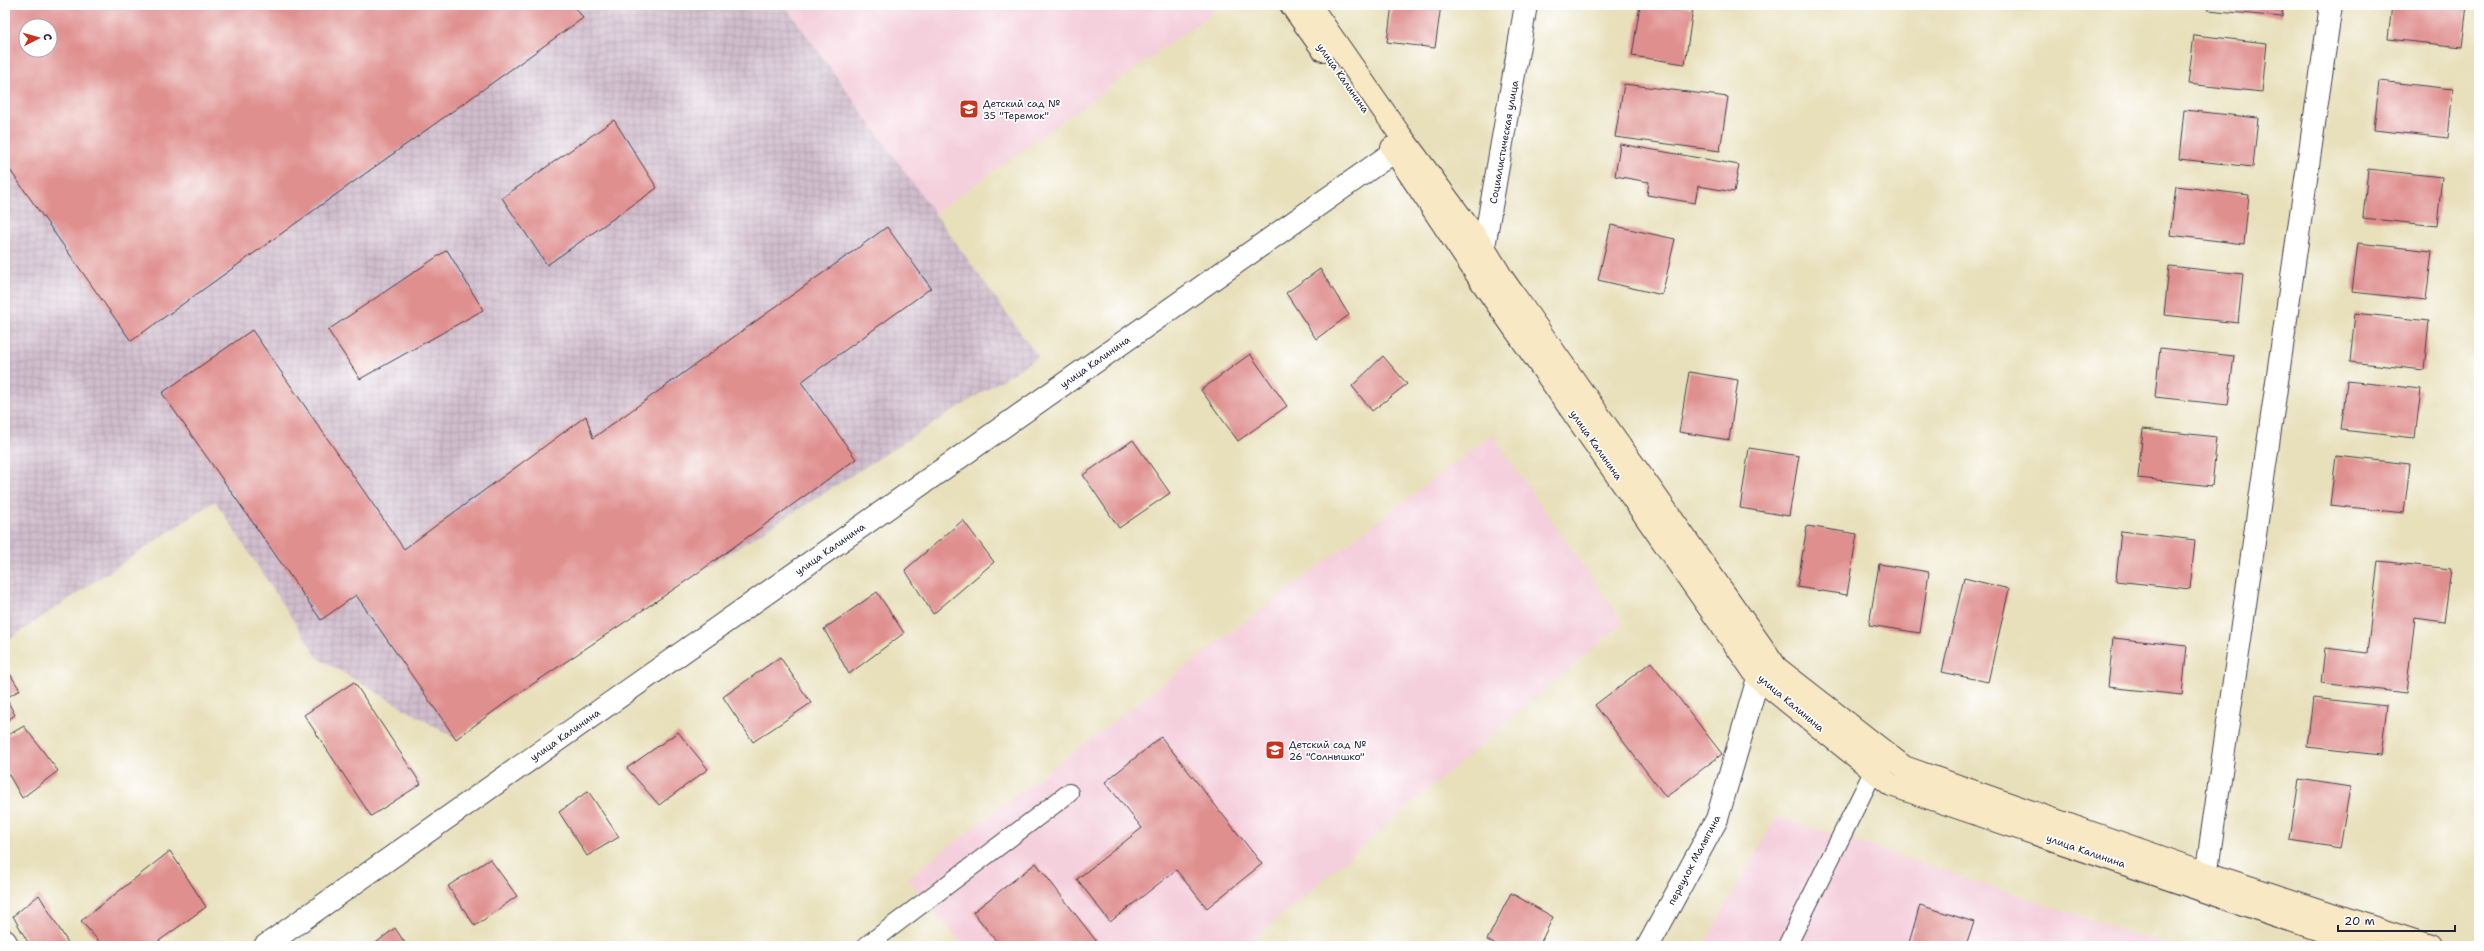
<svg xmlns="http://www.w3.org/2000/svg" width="2484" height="951" font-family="'Shantell Sans',sans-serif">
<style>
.built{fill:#f4cfdc}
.industrial{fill:url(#industrial-grid);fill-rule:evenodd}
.building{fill:#df8f8e;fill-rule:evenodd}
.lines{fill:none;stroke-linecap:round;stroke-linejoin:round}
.lane-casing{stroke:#403e4e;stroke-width:20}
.street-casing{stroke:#403e4e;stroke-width:24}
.secondary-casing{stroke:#403e4e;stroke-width:24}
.lane{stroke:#fff;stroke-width:18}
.street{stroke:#fff;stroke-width:22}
.secondary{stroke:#f8e8c3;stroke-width:22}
.labels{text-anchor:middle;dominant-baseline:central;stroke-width:3.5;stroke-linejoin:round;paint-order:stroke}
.street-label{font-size:10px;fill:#22223b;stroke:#fff}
.poi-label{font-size:10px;fill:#22223b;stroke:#fff;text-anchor:start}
</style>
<defs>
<pattern id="industrial-grid" width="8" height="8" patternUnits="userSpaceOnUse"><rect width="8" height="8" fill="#d0bdcc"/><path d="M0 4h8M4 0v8" fill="none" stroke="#b2a2b0"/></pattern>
</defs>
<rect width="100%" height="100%" fill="#fff"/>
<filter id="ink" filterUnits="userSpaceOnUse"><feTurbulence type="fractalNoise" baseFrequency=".025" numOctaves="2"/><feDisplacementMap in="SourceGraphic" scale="8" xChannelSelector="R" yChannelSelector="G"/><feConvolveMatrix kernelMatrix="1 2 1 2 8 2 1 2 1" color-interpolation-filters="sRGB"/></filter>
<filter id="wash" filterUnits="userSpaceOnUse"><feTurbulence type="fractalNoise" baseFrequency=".012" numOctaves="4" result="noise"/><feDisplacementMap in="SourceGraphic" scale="16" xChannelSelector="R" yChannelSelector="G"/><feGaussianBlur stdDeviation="0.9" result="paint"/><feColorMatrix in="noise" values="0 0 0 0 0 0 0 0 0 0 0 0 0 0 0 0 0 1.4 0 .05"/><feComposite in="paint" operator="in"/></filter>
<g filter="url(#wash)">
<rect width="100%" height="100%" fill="#e8e0bb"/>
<path class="built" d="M785 5H1223L934 214Z
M1492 435 1623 623 1246 946H964L907 878Z
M1777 816 2173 946H1703Z"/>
<path class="industrial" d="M5 5H785L1038 357 692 577 512 698 456 739 318 658 215 501 5 642ZM26 26H50V50H26Z"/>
<g id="blocks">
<path class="building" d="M5 5H574L583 18 131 341 5 163ZM26 26H50V50H26Z
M1392 5H1441L1435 48 1387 42Z
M1640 5H1674L1693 8 1685 64 1632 56Z
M2208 5H2283L2282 17 2208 10Z
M2392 5H2467L2462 47 2388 39Z
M2194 35 2267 43 2262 92 2188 84Z
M2379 81 2453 89 2448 138 2374 130Z
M1624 84 1728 97 1720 151 1615 137Z
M2184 110 2258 118 2253 167 2179 159Z
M614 120 657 188 547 265 502 198Z
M1620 144 1739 165 1734 192 1698 186 1695 203 1647 195 1649 182 1615 176Z
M2368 169 2442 177 2437 226 2363 218Z
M2176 186 2249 195 2244 244 2170 235Z
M1611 225 1675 239 1662 295 1598 280Z
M887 227 931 288 801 382 856 459 692 577 512 698 456 739 356 595 321 620 162 393 252 330 404 549 586 416 593 438Z
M2358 243 2432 251 2426 300 2352 292Z
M447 250 483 310 360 379 328 330Z
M2169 266 2243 274 2238 323 2164 315Z
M1320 269 1349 315 1316 339 1286 293Z
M2355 313 2429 321 2424 370 2350 362Z
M2160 348 2234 356 2228 405 2155 397Z
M1250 354 1287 406 1238 441 1201 390Z
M1383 356 1407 384 1372 411 1352 386Z
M1689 372 1738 380 1729 440 1679 432Z
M2347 381 2421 389 2415 438 2341 430Z
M2143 429 2217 437 2212 486 2138 478Z
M1133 440 1170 493 1119 528 1083 475Z
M1749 448 1799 456 1789 516 1740 508Z
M2336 456 2410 464 2404 513 2330 505Z
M963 520 994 562 933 614 905 570Z
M1807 526 1857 534 1847 595 1797 587Z
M2121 531 2195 540 2190 589 2116 581Z
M2378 561 2451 569 2444 622 2415 618 2406 693 2321 683 2325 648 2367 653Z
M1879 564 1929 572 1920 633 1869 625Z
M1964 578 2009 589 1988 682 1942 672Z
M877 592 904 633 849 674 824 629Z
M2113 638 2187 646 2182 695 2108 687Z
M780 657 811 703 753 742 723 697Z
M1651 662 1722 754 1666 797 1595 705Z
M5 666 20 690 6 698 15 715 5 722Z
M354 682 421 784 371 816 304 715Z
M2313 698 2387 706 2381 755 2307 747Z
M24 726 58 771 22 798 5 768V737Z
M678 732 708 769 659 805 627 768Z
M1161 737 1262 864 1207 908 1176 870 1110 922 1077 879 1142 828 1105 782Z
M2299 779 2350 787 2340 848 2290 840Z
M588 791 619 837 587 856 559 812Z
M170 851 206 907 152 946H103L81 921Z
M490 859 517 896 475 926 448 886Z
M1036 863 1100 946H1000L973 912Z
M1511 893 1553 917 1539 946H1498L1487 940Z
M39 895 70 946H30L13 916Z
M1920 905 1974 922 1966 946H1908Z
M395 928 407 946H372Z"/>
</g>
</g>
<g filter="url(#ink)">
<use href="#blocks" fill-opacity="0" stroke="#403e4e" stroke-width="1"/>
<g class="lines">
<defs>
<path id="lane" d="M866 946 1069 793
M1787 946 1874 770"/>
<path id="street" d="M1481 264 1526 5
M2204 890 2331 5
M5 941 8 946
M265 946 1395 151
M1648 946 1717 819 1758 678"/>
<path id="secondary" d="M1291 5 1323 50
M1310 5 1401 136 1484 248 1503 279 1777 668 1904 767 2206 873 2430 946
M1392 148 1479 278 1758 678 1891 785 2367 946"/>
</defs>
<use href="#lane" class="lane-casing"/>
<use href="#street" class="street-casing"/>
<use href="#secondary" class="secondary-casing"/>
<use href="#lane" class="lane"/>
<use href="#street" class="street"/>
<use href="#secondary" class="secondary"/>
</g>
</g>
<defs>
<symbol id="school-square" viewBox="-11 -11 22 22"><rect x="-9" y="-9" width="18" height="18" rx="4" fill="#c8321e" stroke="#fff"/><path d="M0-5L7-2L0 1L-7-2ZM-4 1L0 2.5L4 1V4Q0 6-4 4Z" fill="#fff"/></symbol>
</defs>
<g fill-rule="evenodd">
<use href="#school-square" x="958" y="98" width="22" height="22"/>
<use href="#school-square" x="1264" y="739" width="22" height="22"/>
</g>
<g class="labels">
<g class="street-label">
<text transform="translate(1343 78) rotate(55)">улица Калинина</text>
<text transform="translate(1504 142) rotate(-80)">Социалистическая улица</text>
<text transform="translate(1095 362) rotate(-35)">улица Калинина</text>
<text transform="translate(1596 445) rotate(55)">улица Калинина</text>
<text transform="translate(830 549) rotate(-35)">улица Калинина</text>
<text transform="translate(1791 703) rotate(40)">улица Калинина</text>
<text transform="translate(565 735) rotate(-35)">улица Калинина</text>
<text transform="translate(2086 851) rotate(19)">улица Калинина</text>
<text transform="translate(1694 860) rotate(-62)">переулок Малыгина</text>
</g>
<g class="poi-label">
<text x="983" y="103">Детский сад №<tspan x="983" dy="12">35 "Теремок"</tspan></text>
<text x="1289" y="744">Детский сад №<tspan x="1289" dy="12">26 "Солнышко"</tspan></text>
</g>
</g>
<rect width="2484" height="951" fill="none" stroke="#fff" stroke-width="20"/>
<g transform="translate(38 38) rotate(84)"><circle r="19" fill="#ffffff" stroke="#a7a7b1"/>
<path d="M0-3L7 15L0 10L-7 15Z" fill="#c8321e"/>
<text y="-6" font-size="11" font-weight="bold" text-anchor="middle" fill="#22223b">С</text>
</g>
<path d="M2338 925v6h117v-6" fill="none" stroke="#22223b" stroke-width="2"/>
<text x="2344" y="925" font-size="12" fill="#22223b" stroke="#ffffff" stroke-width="3" paint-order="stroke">20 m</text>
</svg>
